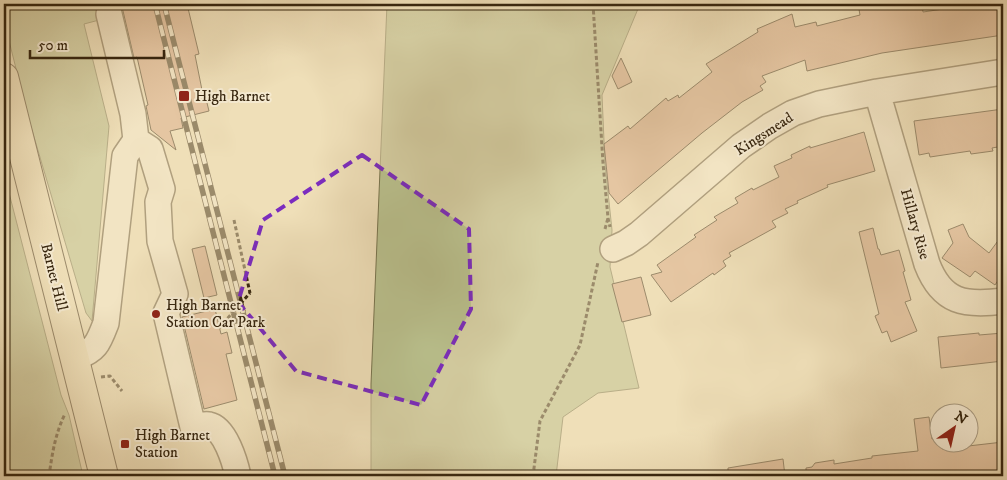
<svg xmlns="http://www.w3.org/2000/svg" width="1007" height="480" font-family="'IM FELL DW Pica',serif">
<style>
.green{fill:#bac18e;stroke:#78744e}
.building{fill:#d9a887;stroke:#37260f}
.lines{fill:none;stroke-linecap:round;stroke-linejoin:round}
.minor-casing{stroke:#655439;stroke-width:28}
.major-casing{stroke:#37260f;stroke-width:30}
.path{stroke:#37260f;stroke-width:3;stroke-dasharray:4 2.5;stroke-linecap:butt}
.minor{stroke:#f5ead1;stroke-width:25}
.major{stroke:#efdfb8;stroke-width:28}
.rail-casing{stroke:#37260f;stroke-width:5.5}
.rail{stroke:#f5ead1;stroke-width:4;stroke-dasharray:11;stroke-linecap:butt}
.path-bridge{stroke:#37260f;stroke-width:3;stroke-dasharray:4 2.5;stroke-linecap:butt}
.marked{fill:none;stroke:#7b2cbf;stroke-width:4;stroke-dasharray:10 6;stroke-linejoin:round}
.poi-dot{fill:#8f2418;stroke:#f5ead1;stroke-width:2}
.labels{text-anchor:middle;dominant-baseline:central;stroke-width:4;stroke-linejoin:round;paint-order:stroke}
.poi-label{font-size:15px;fill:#37260f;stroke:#f5ead1;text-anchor:start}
.street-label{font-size:15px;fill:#37260f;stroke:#f5ead1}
</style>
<rect width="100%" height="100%" fill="#efdfb8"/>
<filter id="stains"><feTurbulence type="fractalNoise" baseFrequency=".004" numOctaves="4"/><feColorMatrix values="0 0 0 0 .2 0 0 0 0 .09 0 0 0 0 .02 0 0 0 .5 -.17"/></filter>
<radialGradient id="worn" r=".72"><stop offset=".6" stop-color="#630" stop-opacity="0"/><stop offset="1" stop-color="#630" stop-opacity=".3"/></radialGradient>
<path class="green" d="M4 4H107L103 19 84 24 109 126 92 321 86 313 29 120 4 21Z
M387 4H640L602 95 605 164 612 230 610 267 639 388 598 393 563 417 556 476H371V384Z
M4 181 7 185 61 395 69 415 83 476H4Z"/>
<path class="building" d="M120 4H187L199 54 195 55 203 95H205L209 111 181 118 183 128 170 131 176 150 151 130 146 106 148 105 137 57 134 58 123 11Z
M858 4H922L923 12 950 8 949 4H1003V35L882 53 807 71 805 60 762 76 766 82 760 86 763 90 742 102 702 133 618 204 609 193 604 144 628 126 630 129 666 98 668 101 678 95 679 98 712 72 706 64 758 32 757 29 792 14 795 27 816 22 817 26 860 15Z
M621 58 632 82 618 89 612 76Z
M1003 109V146L992 148 993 151 971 154 970 151 930 157 929 153 919 155 914 121Z
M864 132 875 171 827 185 828 187 797 201 798 203 785 209 788 213 772 221 776 227 729 253 731 256 723 261 726 266 714 275 713 273 671 302 651 275 662 272 657 265 696 237 694 235 717 220 714 217 738 203 735 198 752 188 753 190 779 177 774 166 792 158 791 155 810 146V148Z
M963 224 969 237 989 253 1003 234V273L995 285 975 271 970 277 942 258 953 243 948 230Z
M873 228 878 249H879L881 255 899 250 905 271 903 272 911 300 905 302 917 331 891 342 887 331 882 333 875 316 879 314 859 232Z
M205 246 217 295 204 298 192 249Z
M641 277 651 315 622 322 612 284Z
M215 309 221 334 227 332 232 353 226 354 237 400 204 409 182 317Z
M979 333V335L1003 333V361L941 368 938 337Z
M929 417 932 439H940L942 449 1003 442V476H944V473L924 476H806V468L812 467 815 463 834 460V464L872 458V456L918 451 914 419Z
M783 459 785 476H728V468Z"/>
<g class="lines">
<defs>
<path id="minor" d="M109 14 133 114 136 140 150 149 162 189 158 202 160 241 175 294 166 313 193 427C197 426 205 424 209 425 225 428 235 462 238 476
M877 92 927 264C942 303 965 306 1003 301
M613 249 626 243 639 234 741 146 770 126 793 113 819 104 877 92 1003 72
M75 358C96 350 98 344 106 323L125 156 136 140"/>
<path id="major" d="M4 77 104 476"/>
</defs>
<use href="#minor" class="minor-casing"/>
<use href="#major" class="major-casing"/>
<path class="path" d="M593 4 603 163 608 218 610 227
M234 220 250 293
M605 229 608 218
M101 377 110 376 122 391
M49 476C52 455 55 434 65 414
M533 476 540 421 580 345 598 262"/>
<use href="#minor" class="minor"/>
<use href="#major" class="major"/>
<defs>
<path id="rail" d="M155 4 275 476
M164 4 285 476"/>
</defs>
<use href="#rail" class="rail-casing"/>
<use href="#rail" class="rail"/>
<path class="path-bridge" d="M219 328 250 293"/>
</g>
<path d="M0 0H1007V480H0ZM362 155 469 229 471 309 421 405 296 371 238 302 263 220Z" fill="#efdfb8" fill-opacity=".55" fill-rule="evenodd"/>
<path class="marked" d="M362 155 469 229 471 309 421 405 296 371 238 302 263 220Z"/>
<g class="poi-dot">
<rect x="178" y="90" width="12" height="12" rx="2.5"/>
<circle cx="156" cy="314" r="5"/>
<rect x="120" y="439" width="10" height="10" rx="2.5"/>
</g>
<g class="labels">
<g class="poi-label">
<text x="195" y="96">High Barnet</text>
<text x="166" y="305">High Barnet<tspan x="166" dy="17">Station Car Park</tspan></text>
<text x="135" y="435">High Barnet<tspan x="135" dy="17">Station</tspan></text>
</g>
<g class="street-label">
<text transform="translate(764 134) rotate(-33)">Kingsmead</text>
<text transform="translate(915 224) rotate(74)">Hillary Rise</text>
<text transform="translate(54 277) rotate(76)">Barnet Hill</text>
</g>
</g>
<rect width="1007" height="480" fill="none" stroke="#efdfb8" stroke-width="20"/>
<rect x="5" y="5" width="997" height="470" fill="none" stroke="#37260f" stroke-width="2.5"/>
<rect x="10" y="10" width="987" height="460" fill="none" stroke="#37260f"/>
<g transform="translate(954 428) rotate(34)"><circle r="24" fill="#f5ead1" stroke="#a99c83"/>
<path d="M0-4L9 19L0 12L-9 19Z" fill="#8f2418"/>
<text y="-8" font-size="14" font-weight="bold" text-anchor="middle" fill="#37260f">N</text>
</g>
<path d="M30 50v8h134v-8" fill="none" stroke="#37260f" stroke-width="2.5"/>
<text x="38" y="50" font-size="15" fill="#37260f" stroke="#f5ead1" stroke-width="4" paint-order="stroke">50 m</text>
<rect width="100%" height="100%" filter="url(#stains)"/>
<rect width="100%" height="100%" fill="url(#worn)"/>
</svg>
